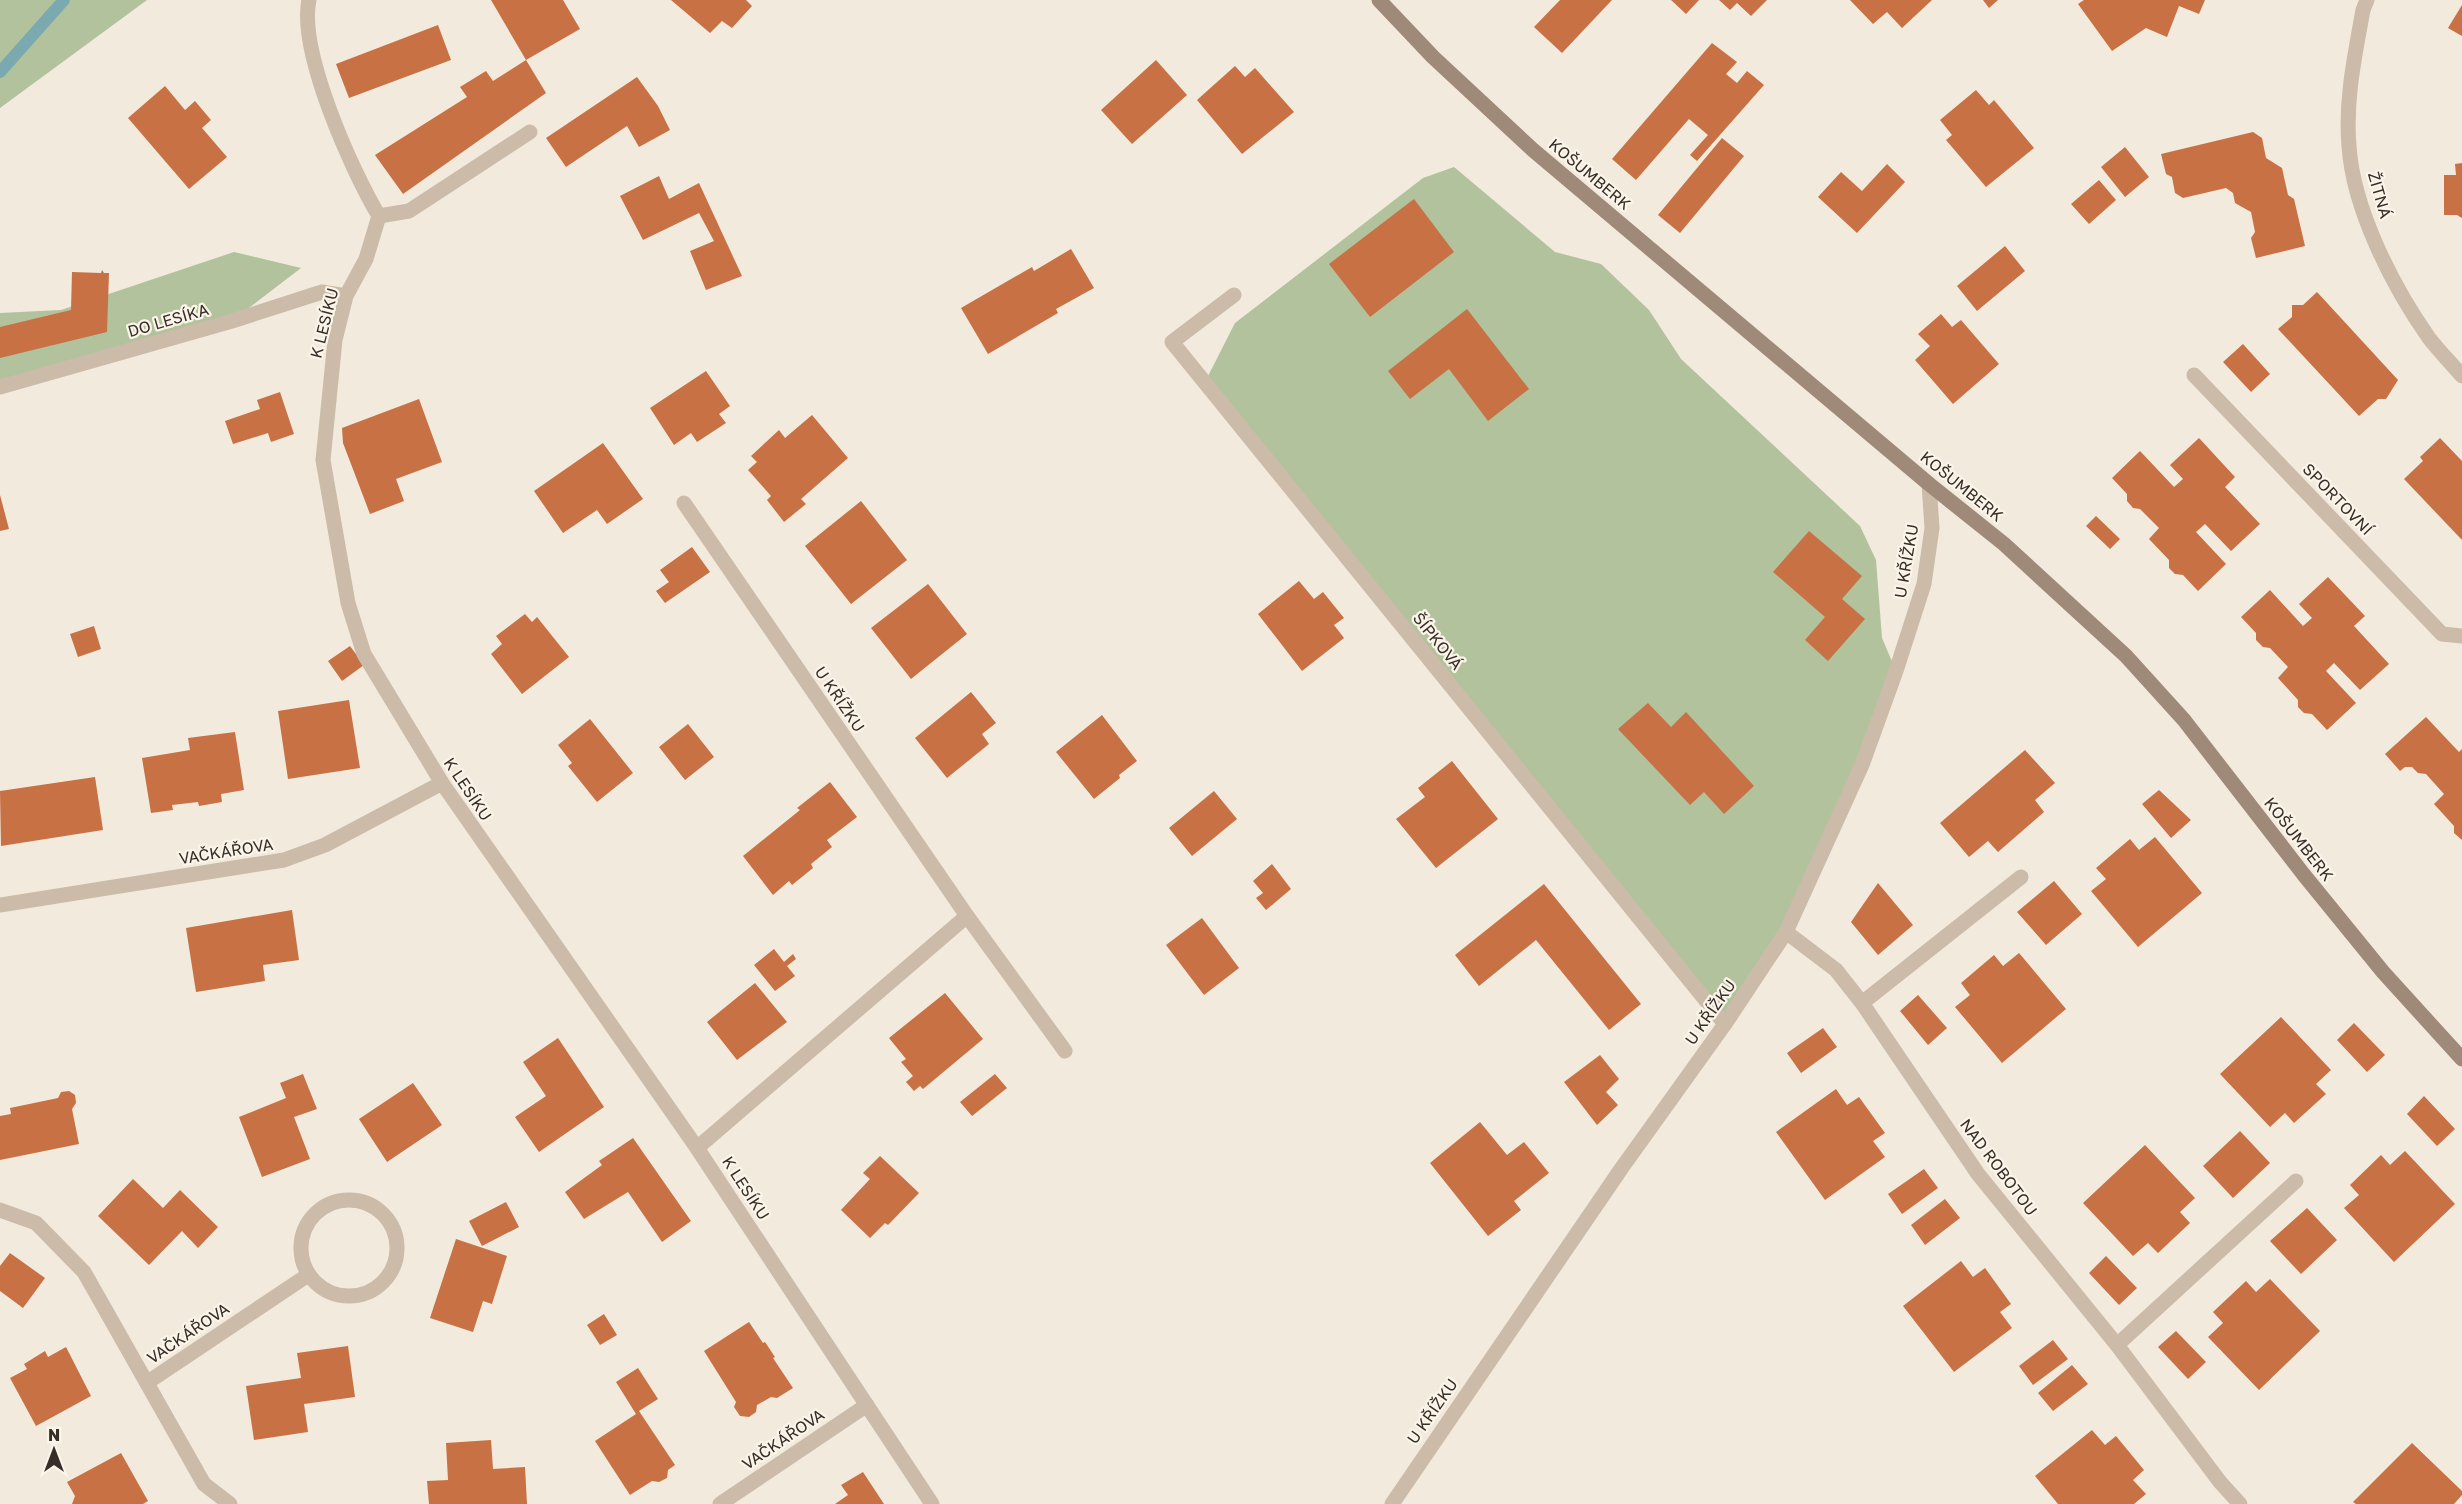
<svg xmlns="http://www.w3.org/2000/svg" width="2462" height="1504" font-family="'Golos Text',sans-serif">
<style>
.green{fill:#b1c29c}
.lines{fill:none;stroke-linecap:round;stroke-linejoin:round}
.stream{stroke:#7ba9b0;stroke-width:12}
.building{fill:#c77145}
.street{stroke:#cbbba8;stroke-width:15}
.secondary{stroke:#9f8a79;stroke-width:15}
.labels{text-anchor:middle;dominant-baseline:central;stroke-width:4.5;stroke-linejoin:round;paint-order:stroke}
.street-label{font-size:16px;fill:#372e28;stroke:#faf4e9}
</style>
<rect width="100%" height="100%" fill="#f2eadc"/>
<path class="green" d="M0 0H147L0 108Z
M1454 167 1555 252 1601 264 1649 310 1681 359 1860 526 1876 560 1882 638 1896 671 1799 900 1725 1024 1205 382 1235 323 1423 178Z
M234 252 301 268 232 321 0 387V313L61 310Z"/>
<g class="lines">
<path class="stream" d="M0 72 64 0"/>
</g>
<path class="building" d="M491 0H563L580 29 526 60Z
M671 0H746L752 6 732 28 722 21 710 33Z
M1560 0H1612L1562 53 1534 27Z
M1671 0H1699L1686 14Z
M1719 0H1767L1751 16 1737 3 1730 10Z
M1850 0H1932L1902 28 1887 12 1873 24Z
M1983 0H1998L1989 8Z
M2084 0H2205L2199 14 2179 6 2167 37 2146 28 2112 51 2078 4Z
M2462 5V36L2448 28Z
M438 25 451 60 349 98 336 64Z
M1712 43 1737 62 1726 74 1737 83 1747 71 1764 85 1697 161 1690 155 1708 135 1689 119 1636 180 1612 159Z
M526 60 546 93 403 194 375 155 467 97 460 87 486 71 493 81Z
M1156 60 1187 95 1132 144 1101 110Z
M1235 66 1245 77 1255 68 1294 112 1242 154 1197 100Z
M637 77 658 106 670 130 639 147 627 126 566 167 546 138Z
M165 86 185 110 195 101 211 120 202 128 227 157 189 189 128 118Z
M1976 90 1989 105 1994 100 2034 148 1986 187 1946 140 1952 135 1940 120Z
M2253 132 2262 138 2266 158 2282 168 2288 195 2294 199 2305 246 2256 258 2251 238 2255 232 2251 212 2235 203 2233 193 2226 188 2183 198 2175 193 2172 177 2166 174 2161 154Z
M1722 138 1744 156 1680 233 1658 215Z
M2125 147 2149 177 2125 197 2101 167Z
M2462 163V218L2457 215H2444V175H2456L2455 164Z
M1887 164 1905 182 1857 233 1818 197 1841 172 1862 191Z
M659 176 669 199 699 183 742 276 706 290 690 251 714 241 699 213 643 240 620 196Z
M2099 180 2116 200 2089 224 2071 204Z
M1414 199 1454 252 1370 317 1329 264Z
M2005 246 2025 271 1977 311 1957 286Z
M1071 249 1094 288 1056 309 1058 313 988 354 961 308 1032 267 1034 271Z
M102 270 104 273H109L107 332 0 358V327L71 310 72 272 101 273Z
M2317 292 2398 380 2386 399H2378L2359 416 2278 329 2292 317V305H2303Z
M1467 309 1529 389 1488 421 1449 369 1410 399 1388 371Z
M1941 314 1952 327 1961 320 1999 364 1953 404 1915 360 1930 346 1918 334Z
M2243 344 2270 374 2251 392 2223 362Z
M706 371 730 406 719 414 726 423 697 442 691 433 674 445 650 408Z
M280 392 294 434 271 442 268 433 233 444 225 421 260 409 257 400Z
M419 399 442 462 396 479 404 501 370 514 343 443 342 428Z
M812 415 848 458 801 499 806 504 784 522 767 500 771 496 748 470 757 462 751 456 779 430 785 438Z
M2199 438 2235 477 2225 487 2260 524 2231 551 2205 524 2196 532 2226 564 2198 591 2183 575 2175 574 2169 568V560L2149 539 2159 528 2140 509 2133 508 2127 501V494L2112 478 2140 451 2174 487 2183 479 2170 465Z
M2440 438 2462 461V540L2404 479 2423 461 2420 457Z
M603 443 643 499 607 524 597 510 563 533 534 491Z
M0 495 9 529 0 531Z
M861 501 907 560 851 604 805 546Z
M2096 516 2120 539 2110 549 2086 526Z
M1809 531 1862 576 1842 599 1865 619 1828 661 1805 640 1825 617 1773 572Z
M692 547 710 572 665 603 656 591 669 582 660 570Z
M2328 577 2365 616 2354 626 2389 664 2360 690 2334 663 2326 671 2356 703 2327 730 2312 714 2304 713 2298 707V700L2278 678 2288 667 2270 648 2263 647 2256 640V633L2241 617 2270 590 2303 626 2312 618 2299 604Z
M1299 581 1314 599 1323 592 1344 618 1334 625 1344 638 1302 671 1258 614Z
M928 584 967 634 911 679 871 628Z
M525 614 532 622 537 617 569 657 522 694 491 654 502 644 496 636Z
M94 626 101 649 78 657 70 634Z
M350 646 364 665 342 681 328 661Z
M971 692 996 723 982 734 989 744 947 778 915 738Z
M349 700 360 768 288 779 278 711Z
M1648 703 1671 727 1686 712 1754 786 1724 814 1704 792 1690 805 1618 729Z
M1102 715 1137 761 1119 775 1120 778 1094 799 1056 752Z
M2426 717 2459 752 2462 749V840L2454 833V826L2434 804 2444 794 2426 774 2418 773 2412 767H2405L2400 771 2385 754Z
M590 719 633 773 597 802 568 766 572 763 558 745Z
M688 724 714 757 685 780 659 747Z
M235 732 244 790 221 794 222 802 199 806 198 802 172 805 173 810 151 813 142 758 190 750 188 738Z
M2025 750 2055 783 2035 800 2044 812 1998 852 1988 841 1969 857 1940 823Z
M1452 761 1498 819 1436 868 1396 819 1425 797 1418 788Z
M95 777 103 830 1 846 0 791Z
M830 782 857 817 827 840 832 847 811 864 813 868 792 885 789 881 773 895 743 856 800 810 797 808Z
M2159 790 2191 820 2171 838 2142 804Z
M1214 791 1237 819 1192 856 1169 828Z
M2155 837 2202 893 2138 947 2091 891 2106 879 2096 868 2130 839 2139 850Z
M1272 864 1291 889 1266 910 1256 898 1263 893 1253 881Z
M2054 881 2082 914 2046 945 2017 912Z
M1878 883 1913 925 1878 955 1851 922Z
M1544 884 1641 1004 1609 1030 1536 940 1479 986 1455 955Z
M292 910 299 960 263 965 265 981 196 992 186 928Z
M1202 918 1239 968 1204 995 1166 945Z
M774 949 784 962 793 954 796 959 787 966 795 976 775 991 754 965Z
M2019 953 2066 1009 2002 1063 1955 1007 1970 995 1961 983 1994 955 2003 966Z
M755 983 787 1022 737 1060 707 1022Z
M945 993 983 1039 923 1089 920 1086 914 1091 906 1082 913 1076 901 1062 906 1059 889 1038Z
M1918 995 1947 1028 1928 1045 1900 1011Z
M2281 1017 2331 1070 2316 1084 2326 1094 2294 1123 2285 1113 2270 1127 2220 1074Z
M2354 1023 2385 1055 2367 1072 2337 1040Z
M1823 1028 1837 1047 1801 1073 1787 1053Z
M558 1038 604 1107 539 1152 515 1117 546 1096 523 1062Z
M1600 1055 1619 1079 1606 1092 1618 1105 1597 1125 1564 1082Z
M303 1074 317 1109 294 1117 310 1159 262 1177 239 1117 286 1098 280 1083Z
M995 1074 1007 1088 972 1116 960 1102Z
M413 1083 442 1125 387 1162 359 1119Z
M1836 1089 1847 1105 1859 1097 1885 1133 1873 1141 1885 1157 1825 1200 1776 1132Z
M69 1091 75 1095 76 1103 72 1109 79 1144 0 1160V1116L11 1114 10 1108 58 1098 61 1092Z
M2424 1096 2455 1129 2437 1146 2407 1114Z
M1480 1122 1507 1155 1524 1142 1549 1173 1514 1201 1521 1210 1488 1236 1430 1163Z
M2240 1131 2270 1163 2233 1198 2203 1166Z
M633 1138 691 1221 662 1242 628 1192 584 1219 565 1192 602 1165 599 1161Z
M2145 1145 2195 1198 2180 1212 2190 1223 2158 1253 2148 1243 2133 1256 2083 1203Z
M2405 1151 2455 1204 2394 1262 2344 1208 2359 1195 2350 1185 2381 1155 2390 1165Z
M880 1156 919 1193 888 1225 885 1223 870 1238 841 1210 870 1179 863 1173Z
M1924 1169 1938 1188 1902 1214 1888 1194Z
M133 1179 163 1208 180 1190 218 1227 198 1248 182 1231 149 1265 98 1216Z
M1945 1199 1960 1218 1925 1245 1911 1225Z
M506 1202 519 1227 482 1246 469 1221Z
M2307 1208 2337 1240 2301 1274 2270 1241Z
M456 1239 507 1256 492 1304 483 1301 473 1332 430 1318Z
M10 1253 45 1278 23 1308 0 1291V1266Z
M2106 1256 2137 1288 2119 1305 2089 1273Z
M1961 1261 1973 1277 1985 1268 2011 1304 2000 1312 2012 1328 1954 1372 1903 1306Z
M2270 1279 2320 1331 2259 1390 2208 1337 2223 1323 2213 1312 2246 1281 2256 1292Z
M604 1314 617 1335 600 1345 587 1325Z
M749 1322 763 1343 765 1342 775 1357 773 1358 793 1388 777 1398 771 1397 757 1405 756 1412 749 1417 740 1416 734 1407 736 1402 704 1351Z
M2176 1331 2206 1362 2188 1379 2158 1347Z
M2053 1340 2068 1359 2033 1385 2019 1366Z
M348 1346 355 1397 304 1404 308 1432 254 1440 246 1386 301 1378 297 1353Z
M66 1347 91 1396 36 1426 10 1378 27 1369 24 1364 45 1351 48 1357Z
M2072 1365 2088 1384 2053 1411 2038 1393Z
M638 1368 658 1399 639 1411 675 1465 668 1470 667 1478 659 1482 652 1481 630 1495 595 1441 636 1414 616 1382Z
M2092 1430 2105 1445 2116 1436 2144 1470 2133 1480 2146 1494 2134 1504H2058L2035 1476Z
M491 1440 493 1469 525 1467 527 1504H429L427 1481 448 1480 446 1443Z
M2412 1443 2462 1491V1495L2454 1504H2356L2353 1502Z
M121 1453 148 1501 143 1504H72L75 1496 67 1482Z
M863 1472 884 1504H835L848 1495 841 1485Z"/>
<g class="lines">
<path class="street" d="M309 0C298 51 352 171 379 216L366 259 346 296 335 340 323 460 348 603 364 654 442 783 697 1148 932 1504
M2367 0 2363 10C2355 55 2345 100 2349 146 2353 209 2393 287 2429 338 2439 351 2451 363 2462 376
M379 216 409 211 530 132
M1234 295 1172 342 1725 1024
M2194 375 2442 634 2462 636
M0 387 232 321 322 292 346 296
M684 503 967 916 1065 1051
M0 905 284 860 325 845 442 783
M1786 932 1836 970 1862 1003 1978 1174 2117 1345 2220 1482 2240 1504
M1862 1003 2021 877
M697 1148 967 916
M301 1248a48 48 0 1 1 96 0a48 48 0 1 1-96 0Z
M0 1210 36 1223 84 1272 204 1484 230 1504
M2117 1345 2296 1181
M148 1382 308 1275
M720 1504 867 1405
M1392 1504 1621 1169 1725 1024 1786 932 1862 765 1896 671 1924 584 1932 528 1929 484"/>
<path class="secondary" d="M1379 0 1433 57 1533 150 1929 484 2004 544 2126 656 2184 720 2304 875 2383 972 2462 1059"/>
</g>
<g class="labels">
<g class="street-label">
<text transform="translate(1590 174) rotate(40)">KOŠUMBERK</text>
<text transform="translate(2380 195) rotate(74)">ŽITNÁ</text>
<text transform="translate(168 320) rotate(-16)">DO LESÍKA</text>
<text transform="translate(324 323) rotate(-76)">K LESÍKU</text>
<text transform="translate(1962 486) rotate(39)">KOŠUMBERK</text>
<text transform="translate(2338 499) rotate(46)">SPORTOVNÍ</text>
<text transform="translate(1906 561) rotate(-80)">U KŘÍŽKU</text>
<text transform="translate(1438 641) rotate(51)">ŠÍPKOVÁ</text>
<text transform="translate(840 699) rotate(56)">U KŘÍŽKU</text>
<text transform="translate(468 789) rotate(56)">K LESÍKU</text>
<text transform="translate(2299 839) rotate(52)">KOŠUMBERK</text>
<text transform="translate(226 851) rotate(-9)">VAČKÁŘOVA</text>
<text transform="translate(1710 1012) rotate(-55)">U KŘÍŽKU</text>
<text transform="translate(1999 1167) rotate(53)">NAD ROBOTOU</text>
<text transform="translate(746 1188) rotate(57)">K LESÍKU</text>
<text transform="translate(188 1333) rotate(-34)">VAČKÁŘOVA</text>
<text transform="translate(1432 1411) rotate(-55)">U KŘÍŽKU</text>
<text transform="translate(783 1439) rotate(-34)">VAČKÁŘOVA</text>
</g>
</g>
<g transform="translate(54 1450)" stroke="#faf4e9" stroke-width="4.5" paint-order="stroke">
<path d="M0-4.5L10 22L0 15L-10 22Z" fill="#372e28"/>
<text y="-9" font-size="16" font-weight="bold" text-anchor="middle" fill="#372e28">N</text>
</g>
</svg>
